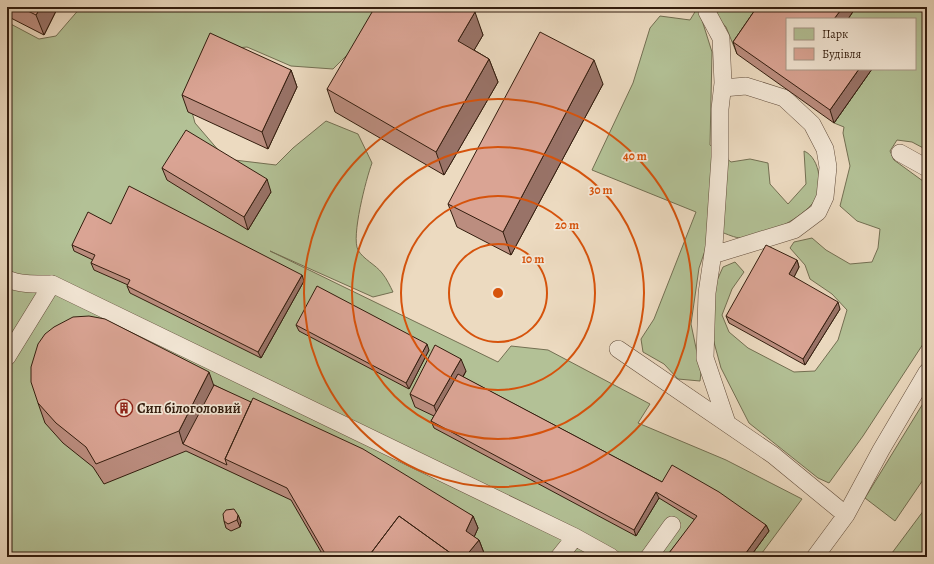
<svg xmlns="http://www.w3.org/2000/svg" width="934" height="564" font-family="Alegreya,serif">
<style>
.green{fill:#b3c196;stroke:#736f52}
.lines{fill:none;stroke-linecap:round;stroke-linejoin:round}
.lane-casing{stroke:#614c3a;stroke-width:18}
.lane{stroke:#f3e7d6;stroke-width:17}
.wall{fill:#bb8d7f;stroke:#331d0e}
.shaded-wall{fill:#997368;stroke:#331d0e}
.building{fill:#daa494;stroke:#331d0e}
.ring{fill:none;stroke:#d6530c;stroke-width:2}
.labels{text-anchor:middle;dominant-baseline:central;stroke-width:3.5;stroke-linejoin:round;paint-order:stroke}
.poi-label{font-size:14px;font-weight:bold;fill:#331d0e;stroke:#f3e7d6;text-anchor:start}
.centre{fill:#d6530c;stroke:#f3e7d6;stroke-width:2}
.ring-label{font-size:12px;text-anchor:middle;font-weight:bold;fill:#d6530c;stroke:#f3e7d6;stroke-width:3.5;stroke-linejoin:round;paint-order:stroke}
</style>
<rect width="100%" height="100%" fill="#ecdac0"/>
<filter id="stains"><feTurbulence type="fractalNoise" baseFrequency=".005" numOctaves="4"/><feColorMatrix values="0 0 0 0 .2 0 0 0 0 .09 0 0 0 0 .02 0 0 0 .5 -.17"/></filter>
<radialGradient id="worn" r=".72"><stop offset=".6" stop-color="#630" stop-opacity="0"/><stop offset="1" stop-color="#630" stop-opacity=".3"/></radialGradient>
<path class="green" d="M81 7H385L373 29 333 69 291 66 247 47 216 50 189 101 195 123 226 159 276 165 293 148 326 121 358 134 372 163C366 179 351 237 358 250 363 259 376 265 382 273 387 279 390 286 393 292L373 297 270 251 498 362 511 346 548 350 650 404 638 423 726 460 802 499 759 557H7V22L39 39 56 36Z
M698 7H706L701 17 712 52 710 145 731 162 750 159 768 163 770 184 788 204 806 184 804 151C821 158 824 191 812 204 796 222 765 236 741 238 735 238 727 234 721 232L708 242 699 268 691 324 701 372 700 381 678 379 664 364 643 352 641 339 654 319 696 212 592 170 633 83 650 28 660 16 690 20Z
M708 7H770L737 54 726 27Z
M856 7H927V150L912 142 897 140 890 151 894 160 927 184V338L863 436 829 483 818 478 749 423 721 368 712 335 715 285 723 267 735 262 744 272 732 289 722 315 729 332 748 348 794 372 815 371 838 340 847 310 832 294 810 279 805 265 790 248 794 242 812 238 826 250 850 264 872 262 878 248 880 229 857 221 840 206 850 166 843 133 844 127 834 123 872 69H915V19H848Z
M927 397V474L895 521 865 498Z
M927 506V557H889Z"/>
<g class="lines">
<defs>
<path id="lane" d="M707 12 721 38 723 83 720 109V157L714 246 707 293 705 358 727 423
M900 153 927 168
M713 255 794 230 818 212 825 197 828 167 825 149 812 124 784 98 746 86 723 88
M7 279C21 285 37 284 52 284
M618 349 773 455 846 515
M7 357 52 284 575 537 559 557
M575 537 611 557
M649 557 672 525
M815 557 846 515 881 450 927 372"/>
</defs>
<use href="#lane" class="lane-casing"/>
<use href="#lane" class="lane"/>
</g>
<path class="wall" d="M7 7H58L44 35 7 16Z
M757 7H856L848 19H787V69H872L834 123 737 54 733 42Z
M473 11 483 35 474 50 489 59 498 82 444 175 335 112 327 89Z
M291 70 297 87 268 149 188 112 182 95Z
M603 84 511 255 457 227 448 204Z
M162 168 271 192 248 230 167 180Z
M111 224 304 281 261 358 130 293 127 286 128 285 94 270 91 263 93 260 74 251 72 245Z
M797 260 799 267 794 277 840 309 805 365 729 323 726 316Z
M296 325 429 350 409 389 299 331Z
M466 371 463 377 662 482 766 525 769 531 750 557H666L695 520 659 498 636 536 434 428 431 421 434 416 415 407 410 394Z
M214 385 473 516 478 528 474 537 479 540 484 553 480 557H324L291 500 186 451 104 484 93 467 63 443 45 423 38 403Z
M238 515 241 522 240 527 231 531 226 528 224 521Z"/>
<path class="shaded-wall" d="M41 7H58L44 35 36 15Z
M458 7H475L465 25Z
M843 7H856L848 19H834Z
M475 12 483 35 466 64 458 41Z
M489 59 498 82 444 175 436 152Z
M594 60 603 84 511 255 503 232Z
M859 69H872L834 123 830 110Z
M291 70 297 87 268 149 262 132Z
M267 179 271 192 248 230 244 217Z
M797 260 799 267 792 281 789 274Z
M302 275 304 281 261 358 258 352Z
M838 302 840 309 805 365 803 359Z
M427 344 429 350 409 389 406 383Z
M461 359 466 371 439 419 434 406Z
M209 372 216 392 183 444 179 431Z
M656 492 659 498 636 536 634 530Z
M238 515 241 522 240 527 237 520Z
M473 516 478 528 471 544 466 531Z
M766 525 769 531 750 557H743Z
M479 540 484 553 480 557H465Z"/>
<path class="building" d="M20 7H41L36 15Z
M375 7H466L475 12 458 41 489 59 436 152 327 89Z
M757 7H843L834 19H787V69H859L830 110 733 42Z
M540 32 594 60 503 232 448 204Z
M210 33 291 70 262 132 182 95Z
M186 130 267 179 244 217 162 168Z
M129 186 302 275 258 352 127 286 130 280 91 263 95 255 72 245 88 212 111 224Z
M766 245 797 260 789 274 838 302 803 359 726 316Z
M317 286 427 344 406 383 296 325Z
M89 316 105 319 209 372 179 431 96 464 86 447 56 423 38 403 31 382V367L38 344 45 334 54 327 73 317Z
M435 345 461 359 434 406 410 394Z
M458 374 662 482 672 465 719 492 766 525 743 557H666L697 516 656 492 634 530 431 421Z
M214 385 251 402 225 459 227 465 183 444Z
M253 398 363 449 473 516 466 531 479 540 465 557H456L399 516 368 557H327L287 488 225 459Z
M234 509 238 515 237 520 228 524 224 521 223 514 226 510Z
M399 516 456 557H368Z"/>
<g class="ring">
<circle cx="498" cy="293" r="49"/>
<circle cx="498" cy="293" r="97"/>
<circle cx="498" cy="293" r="146"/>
<circle cx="498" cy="293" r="194"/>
</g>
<defs>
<symbol id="building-ring" viewBox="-11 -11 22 22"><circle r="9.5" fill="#f3e7d6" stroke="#8f2418" stroke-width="1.5"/><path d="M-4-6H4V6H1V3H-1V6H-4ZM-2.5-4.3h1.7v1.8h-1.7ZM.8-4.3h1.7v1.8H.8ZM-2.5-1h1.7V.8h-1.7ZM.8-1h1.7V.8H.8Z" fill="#8f2418"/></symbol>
</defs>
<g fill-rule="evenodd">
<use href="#building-ring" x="114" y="398" width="20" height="20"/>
</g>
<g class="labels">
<g class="poi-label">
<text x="137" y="408">Сип білоголовий</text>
</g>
</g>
<circle cx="498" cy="293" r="6" class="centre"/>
<g class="ring-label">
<text x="635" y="160">40 m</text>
<text x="601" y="194">30 m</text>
<text x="567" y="229">20 m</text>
<text x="533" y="263">10 m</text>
</g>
<rect width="934" height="564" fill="none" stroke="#ecdac0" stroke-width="24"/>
<rect x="8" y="8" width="918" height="548" fill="none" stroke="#331d0e" stroke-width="2"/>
<rect x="12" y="12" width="910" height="540" fill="none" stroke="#331d0e"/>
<rect x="786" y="18" width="130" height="52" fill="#f3e7d6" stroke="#a69686"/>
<rect x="794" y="28" width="20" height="12" fill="#b3c196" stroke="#a69686"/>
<text x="822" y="38" font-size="12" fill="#331d0e">Парк</text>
<rect x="794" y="48" width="20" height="12" fill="#daa494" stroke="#a69686"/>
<text x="822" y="58" font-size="12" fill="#331d0e">Будівля</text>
<rect width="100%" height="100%" filter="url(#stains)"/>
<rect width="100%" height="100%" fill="url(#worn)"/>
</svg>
